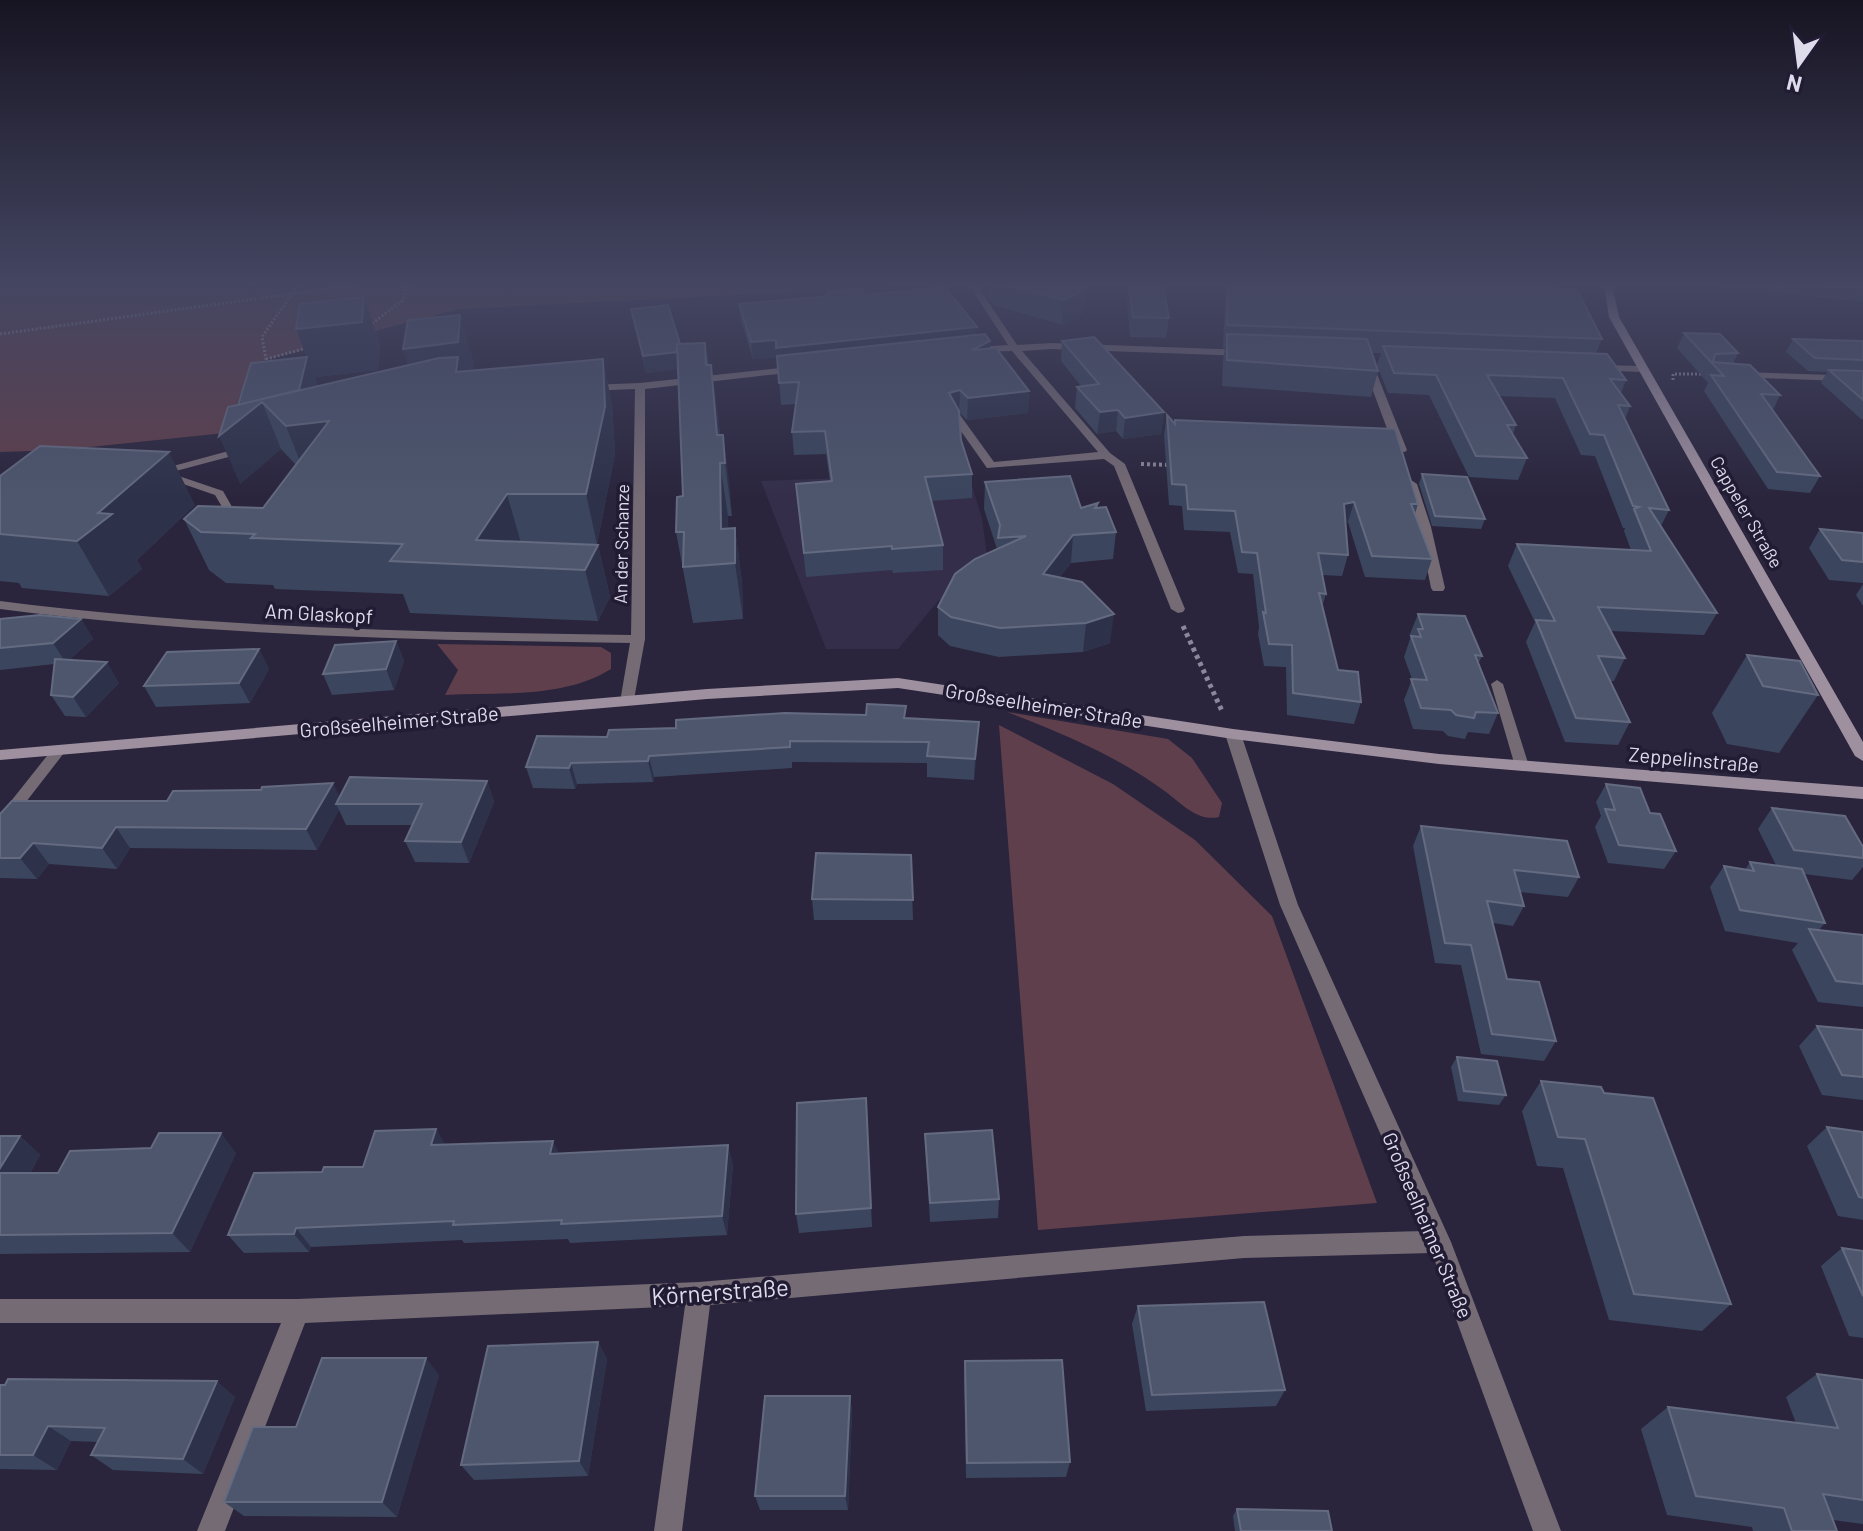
<svg xmlns="http://www.w3.org/2000/svg" width="1863" height="1531" font-family="Barlow,sans-serif">
<style>
.built{fill:#342e4b}
.green{fill:#5f3f4b}
.lines{fill:none;stroke-linecap:round;stroke-linejoin:round}
.path-far2{stroke:#8c889b;stroke-width:3;stroke-dasharray:2 2;stroke-linecap:butt}
.path-far1{stroke:#8c889b;stroke-width:4;stroke-dasharray:3 3;stroke-linecap:butt}
.path{stroke:#8c889b;stroke-width:5;stroke-dasharray:4 4;stroke-linecap:butt}
.lane{fill:#756b75;fill-rule:evenodd}
.street{fill:#756b75;fill-rule:evenodd}
.secondary{fill:#9f90a0;fill-rule:evenodd}
.wall{fill:#3b465e}
.shaded-wall{fill:#2d324a}
.building{fill:#4d566d;stroke:#646b81;stroke-width:2}
.labels{text-anchor:middle;dominant-baseline:central;stroke-width:7;stroke-linejoin:round;paint-order:stroke}
.far-street-label{font-size:18px;fill:#dedbeb;stroke:#211b33}
.street-label{font-size:20px;fill:#dedbeb;stroke:#211b33}
.near-street-label{font-size:24px;fill:#dedbeb;stroke:#211b33}
</style>
<rect width="100%" height="100%" fill="#2a253d"/>
<path class="built" d="M968 473 982 518 989 571 938 601 898 649H826L761 481Z"/>
<path class="green" d="M0 285H937L459 309 253 363 225 433 61 450 0 452Z
M437 644 601 647 611 653V669C563 699 499 692 445 695L458 670Z
M1007 712 1168 739 1192 758 1222 803 1219 817C1198 822 1182 804 1166 792 1119 757 1062 733 1007 712Z
M999 725 1113 784 1195 840 1272 916 1377 1203 1038 1230Z"/>
<g class="lines">
<path class="path-far2" d="M369 326 403 300 407 285
M0 334 357 285
M266 359 307 348
M262 367 266 359 262 337 298 285
M1673 380V374H1706"/>
<path class="path-far1" d="M1141 464 1171 465"/>
<path class="path" d="M1183 626 1222 711"/>
<path class="lane" d="M167 472 223 491 235 512 244 515 239 518 228 517 215 495 163 477 162 475Z
M1497 680 1503 684 1529 766 1527 769 1522 771 1515 766 1491 684Z
M59 745 64 747 66 750 64 753 5 829 0 830V815L54 747Z"/>
<path class="street" d="M969 285H977L1017 345 1052 343 1246 350 1251 353 1246 356 1052 349 1022 351 1110 453 1125 464 1185 609 1183 612 1178 613 1171 609 1114 466 1104 459 987 468 951 417 960 415 994 462 1098 452 1012 351 974 352 972 350 977 347 1008 345Z
M1364 362 1373 364 1407 450 1405 452 1395 450 1363 364Z
M1596 365 1643 366 1648 369 1643 372 1592 370V366Z
M799 366 803 367V371L645 389V639L633 705H623L620 702 630 643C419 640 209 636 0 609V601C210 628 420 632 631 635L635 389 587 391 582 388 587 385 640 383Z
M1742 372 1863 376V382L1738 377V373Z
M247 446 251 447V451L157 476 151 472Z
M1411 480 1417 484 1431 527 1445 588 1443 591H1433L1431 588 1419 527 1405 484Z
M1233 729 1241 734 1298 905 1451 1242 1561 1531H1533L1432 1253 1244 1258 710 1305 682 1531H654L685 1306 305 1323 225 1531H197L281 1323H0V1299H298L699 1282 1244 1236 1423 1231 1280 905 1225 734Z"/>
<path class="secondary" d="M1604 285H1612L1619 317 1863 742V761L1855 756 1609 317Z
M898 678 1233 729 1439 754 1863 787V799L1439 764 1233 739 898 688 707 699 0 760V750L707 689Z"/>
</g>
<path class="wall" d="M989 285H1089L1083 314 1062 325 994 305 988 297Z
M1129 285 1169 318 1166 338 1130 337 1127 304Z
M1227 285H1320L1364 288 1365 285H1397L1434 287 1435 285H1511L1602 339 1596 353 1626 380 1621 393 1630 406 1625 419 1669 510 1661 526 1717 613 1704 635 1611 631 1625 658 1614 681H1610L1630 722 1618 745 1565 742 1526 642 1535 622 1508 566 1517 544 1631 550 1624 531 1625 528H1623L1595 456 1581 455 1555 398 1499 396 1516 425 1513 434 1527 458 1518 480 1469 477 1429 395 1388 393 1377 365 1381 353H1372L1378 371 1371 397 1222 386 1223 360 1225 348H1223L1225 299Z
M1701 285H1863V301L1845 300Z
M827 292 865 295 976 334 1029 391 1028 413 967 420 959 412 961 440 972 474V498L931 501 943 545V570L893 573 892 570 806 577 796 484 830 481 826 454 794 455 792 432 796 404 781 405 777 357 753 359 741 321 739 304 827 296Z
M364 297 380 344 378 370 315 377 318 387 474 363 473 370 612 404 615 454 597 544H554L598 545 610 597 598 621 410 613 403 594 275 589 273 585 226 583 209 570 184 519 263 508 296 465 281 449 240 484 238 405 306 357Z
M631 309 680 344 705 343 718 414 720 435H723L732 516H728V529L735 528 742 583 743 619 693 623 676 532 683 496 678 369 646 373Z
M1684 333 1738 353 1733 364 1780 395 1773 410 1820 476 1810 493 1768 489 1704 391 1708 383 1677 348Z
M1793 339 1863 341V419H1861L1821 383 1827 372 1808 371 1786 352Z
M1062 341 1164 412 1161 434 1123 439 1116 431 1097 434 1075 408 1077 387 1081 386 1061 361Z
M1167 415 1175 423 1418 504 1415 514 1432 559 1425 580 1365 577 1348 522 1345 523 1348 555 1342 576 1322 575 1326 594 1322 607 1338 670 1361 702 1354 724 1287 715 1286 667 1264 666 1258 634 1259 627 1253 574 1238 573 1230 532 1184 530 1182 506 1169 505 1164 435Z
M1422 474 1485 519 1481 529 1432 526 1419 484Z
M0 476 195 505 137 560 142 569 109 596 22 588 19 583 0 581Z
M985 482 1081 508 1098 503V507L1116 532 1113 559 1071 563 1059 578 1110 643 1083 652 999 657 950 646 938 635V607L997 549 984 509Z
M1820 529 1863 533V583L1829 580 1809 548Z
M1863 584V606L1856 595Z
M1418 614 1482 656 1478 664 1498 713 1489 734 1468 732 1465 739 1448 736 1443 731 1413 729 1404 700 1412 679 1404 657 1411 636 1410 634Z
M0 619H81L93 639 69 660 119 683 86 717 65 716 51 695 54 664 0 670Z
M396 641 404 661 394 690 332 695 323 674Z
M259 649 269 669 250 703 156 707 144 686Z
M1747 655 1818 695 1779 753 1727 744 1712 713Z
M906 718 979 722 974 780 927 777V763L792 762V768L654 777 653 782 577 784 575 789 533 788 526 767 607 737 676 728Z
M487 781 494 802 469 863 415 862 405 841 412 825H346L339 810 317 850 130 848 117 869 49 864 37 879 0 878V814L167 801 261 790 333 783 339 798Z
M1606 784 1650 813 1676 851 1664 869 1608 863 1595 827 1601 816 1596 802Z
M1772 808 1863 847V867L1852 880 1804 874 1825 923 1819 930 1863 935V1007L1818 1002 1792 950 1798 943 1725 931 1710 887 1724 866 1745 870 1750 862 1776 865 1758 829Z
M1421 826 1579 877 1568 897 1520 892 1524 906 1513 926 1493 923 1507 979 1556 1041 1544 1061 1481 1054 1461 965 1435 963 1413 846Z
M911 855 913 920H814L812 899Z
M1817 1026 1863 1030V1100L1822 1095 1799 1046Z
M1457 1057 1506 1095 1499 1105 1458 1101 1451 1067Z
M1541 1081 1604 1093 1731 1304 1702 1331 1609 1320 1563 1168 1537 1166 1522 1111Z
M866 1098 872 1227 799 1233 796 1214Z
M1827 1127 1863 1132V1220L1838 1216 1807 1146Z
M436 1129 444 1144 558 1153 733 1164 727 1235 570 1243 568 1239 464 1243 462 1240 311 1247 309 1252 244 1253 228 1235 322 1172 363 1167Z
M925 1134 999 1199 998 1218 930 1222Z
M0 1136H20L40 1155 30 1173H58L236 1153 190 1252 0 1254Z
M1842 1248 1863 1251V1338L1849 1336 1821 1266Z
M1138 1306 1285 1390 1276 1406 1146 1411 1132 1324Z
M598 1342 607 1359 588 1476 474 1480 461 1465Z
M965 1361 1070 1462 1066 1477 966 1478 964 1378Z
M1817 1374 1863 1380V1524L1833 1520 1837 1531H1753L1752 1527 1667 1515 1641 1429 1668 1407 1796 1423 1786 1397Z
M439 1375 397 1517 244 1516 224 1502 296 1427Z
M0 1385H5L235 1397 203 1474 113 1470 91 1455 98 1442 71 1441 57 1470 0 1469Z
M850 1396 852 1412 848 1510H760L755 1496Z
M1237 1509 1332 1531H1235L1233 1516Z"/>
<path class="shaded-wall" d="M1087 285H1089L1088 293 1083 314 1062 325 1064 300Z
M364 297 380 344 378 370 315 377 329 421 305 474 286 426 262 402 281 449 240 484 219 436 307 358 296 329Z
M460 315 474 363 472 391 418 398 403 349Z
M977 327 976 344 753 359 751 342Z
M990 341V362L972 350Z
M682 351 685 369 646 373 643 356Z
M603 359 612 404 615 454 597 544 586 494Z
M711 365 718 414 722 463 717 435Z
M960 390 959 412 949 393Z
M1029 391 1028 413 967 420 968 398Z
M1118 410 1116 431 1097 434 1100 412Z
M1164 412 1161 434 1123 439 1125 418Z
M723 435 730 487 732 516 725 463Z
M169 452 195 505 137 560 142 569 109 596 77 541 98 513Z
M720 463 728 516 729 563 721 529Z
M507 494 521 543 476 540Z
M1354 502 1348 522 1338 524 1344 504Z
M735 528 742 583 743 619 735 563Z
M1073 535 1071 563 1040 602 1043 574Z
M598 545 610 597 598 621 585 570Z
M1114 614 1110 643 1083 652 1086 623Z
M81 619 93 639 66 663 53 643Z
M396 641 404 661 394 690 386 669Z
M259 649 269 669 250 703 239 683Z
M107 662 119 683 86 717 73 697Z
M979 722 978 742 974 780 975 759Z
M649 756 654 777 653 782 648 761Z
M571 763 577 784 575 789 569 768Z
M487 781 494 802 469 863 461 842Z
M333 783 343 804H336L339 810 317 850 306 829Z
M116 827 130 848 117 869 102 848Z
M33 843 49 864 37 879 20 858Z
M436 1129 447 1148 431 1145Z
M221 1133 236 1153 190 1252 172 1233Z
M20 1136 40 1155 18 1193 0 1177V1168Z
M553 1141 562 1160 550 1154Z
M728 1145 733 1164 727 1235 722 1216Z
M296 1228 311 1247 309 1252 294 1234Z
M598 1342 607 1359 588 1476 579 1461Z
M426 1358 439 1375 397 1517 382 1502Z
M217 1381 235 1397 203 1474 183 1459Z
M850 1396 852 1412 848 1510 845 1496Z
M48 1426 71 1441 57 1470 33 1455Z"/>
<path class="building" d="M1008 285H1087L1086 289 1064 300Z
M1129 285H1163L1169 318 1133 317Z
M1228 285H1320L1367 288 1366 285H1397L1441 288 1440 285H1511L1577 290 1602 339 1227 325Z
M1826 285H1863V288L1852 287Z
M945 287 977 327 776 348V340L751 342 739 304 828 296 827 292 862 289 865 295Z
M364 297 362 322 296 329 300 304Z
M668 305 680 344H677V352L643 356 631 309Z
M460 315 458 342 403 349 408 320Z
M1684 333 1720 334 1738 353 1715 354 1713 362 1750 365 1780 395 1761 394 1820 476 1777 472 1711 375 1724 376Z
M985 334 990 341 972 350 996 348 1029 391 968 398 960 390 949 393 959 411 961 440 972 474 925 477 943 545 892 549V546L804 553 796 484 832 481 825 431 792 432 799 382 779 383 777 356Z
M1227 334 1367 339 1378 371 1227 360Z
M1094 337 1164 412 1125 418 1118 410 1100 412 1077 387 1099 384 1062 341Z
M1793 339 1863 341V360L1815 358Z
M705 343 706 365H711L717 435H723L725 463H720L721 529 735 528V563L683 567 684 532H676L677 497 683 496 677 344Z
M1383 346 1607 354 1626 380 1610 379 1630 406 1618 405 1669 510 1649 508 1717 613 1598 607 1625 658 1598 656 1630 722 1576 718 1536 620 1555 621 1517 544 1651 551 1634 509 1639 507 1633 506 1604 435 1590 434 1563 378 1487 375 1516 425H1507L1527 458 1476 456 1436 375 1394 373Z
M307 357 299 390 238 405 251 363Z
M458 357 456 372 603 359 605 407 586 494H507L476 540 598 545 585 570 390 561 403 544 251 538 255 534 201 532 184 519 198 506 263 508 329 421 286 426 262 402 219 436 228 407 439 358Z
M1829 370 1863 371V400Z
M1167 415 1175 424V420L1395 429 1418 504H1411L1432 559 1372 556 1354 502 1344 504 1348 555 1318 553 1326 594 1319 593 1338 670 1358 672 1361 702 1293 693 1292 645 1269 644 1263 612 1266 613 1257 553 1242 552 1235 511 1188 509 1186 485 1172 484Z
M40 446 169 452 98 513 112 514 77 541 0 534V476Z
M1422 474 1467 477 1485 519 1435 516Z
M1070 476 1081 508 1098 503 1095 508 1106 507 1116 532 1073 535 1043 574 1082 582 1114 614 1086 623 1000 628 951 617 938 607 955 574 975 559 1026 536 998 538 1000 525 985 482Z
M1820 529 1863 533V562L1842 560Z
M1418 614 1465 616 1482 656 1475 655 1498 713 1476 712 1474 718 1456 715 1451 710 1421 708 1411 679 1427 680 1411 636 1421 637 1418 629H1423Z
M40 615 81 619 53 643 0 648V619Z
M396 641 386 669 323 674 335 645Z
M259 649 239 683 144 686 167 652Z
M1747 655 1800 661 1818 695 1763 686Z
M55 659 107 662 73 697 51 695Z
M867 704 906 706 904 718 979 722 975 759 927 756 929 742 790 741V747L649 756 648 761 571 763 569 768 526 767 537 736 607 737 609 730 676 728V720L785 713 866 715Z
M350 777 487 781 461 842 405 841 422 804H336Z
M333 783 306 829 116 827 102 848 33 843 20 858H0V814L12 801H167L173 791 261 790 262 787Z
M1606 784 1640 788 1650 813 1660 814 1676 851 1619 845 1605 809 1615 810Z
M1772 808 1845 816 1863 847V858L1794 850Z
M1421 826 1567 841 1579 877 1514 870 1524 906 1487 901 1507 979 1539 982 1556 1041 1492 1034 1471 945 1445 943Z
M816 853 911 855 913 900 812 899Z
M1750 862 1802 869 1825 923 1740 910 1724 866 1754 871Z
M1809 929 1863 935V984L1836 981Z
M1817 1026 1863 1030V1077L1842 1075Z
M1457 1057 1497 1061 1506 1095 1464 1091Z
M1541 1081 1601 1087 1604 1093 1653 1098 1731 1304 1634 1294 1585 1139 1558 1137Z
M866 1098 871 1208 796 1214 797 1103Z
M1827 1127 1863 1132V1198L1859 1197Z
M436 1129 431 1145 553 1141 550 1154 728 1145 722 1216 561 1224 562 1220 453 1225 454 1221 296 1228 294 1234 228 1235 254 1173 322 1172 324 1167H363L375 1131Z
M992 1130 999 1199 930 1203 925 1134Z
M159 1133H221L172 1233 0 1235V1173H58L70 1151 151 1148Z
M0 1136H20L0 1168Z
M1842 1248 1863 1251V1296Z
M1264 1302 1285 1390 1152 1395 1138 1306Z
M598 1342 579 1461 461 1465 488 1346Z
M322 1358H426L382 1502H224L253 1427H296Z
M1062 1360 1070 1462 967 1463 965 1361Z
M1817 1374 1863 1380V1500L1823 1494 1837 1531H1792L1784 1508 1696 1496 1668 1407 1838 1428Z
M8 1379 217 1381 183 1459 91 1455 105 1428 48 1426 33 1455H0V1385H5Z
M765 1396H850L845 1496H755Z
M1237 1509 1328 1511 1332 1531H1241Z"/>
<linearGradient id="sky" x2="0" y2="1"><stop stop-color="#171422"/><stop offset="0.57" stop-color="#444662"/><stop offset="1" stop-color="#444662" stop-opacity="0"/></linearGradient>
<rect width="1863" height="499" fill="url(#sky)"/>
<g class="labels">
<g class="far-street-label">
<text transform="translate(1747 512) rotate(60)">Cappeler Straße</text>
<text transform="translate(621 544) rotate(-89)">An der Schanze</text>
</g>
<g class="street-label">
<text transform="translate(319 613) rotate(3)">Am Glaskopf</text>
<text transform="translate(1044 705) rotate(9)">Großseelheimer Straße</text>
<text transform="translate(399 721) rotate(-5)">Großseelheimer Straße</text>
<text transform="translate(1694 759) rotate(5)">Zeppelinstraße</text>
<text transform="translate(1428 1225) rotate(67)">Großseelheimer Straße</text>
</g>
<g class="near-street-label">
<text transform="translate(720 1291) rotate(-4)">Körnerstraße</text>
</g>
</g>
<g transform="translate(1799 64) rotate(194)" stroke="#211b33" stroke-width="6" paint-order="stroke">
<path d="M0-6L14 30L0 20L-14 30Z" fill="#dedbeb"/>
<text y="-12" font-size="22" font-weight="bold" text-anchor="middle" fill="#dedbeb">N</text>
</g>
</svg>
